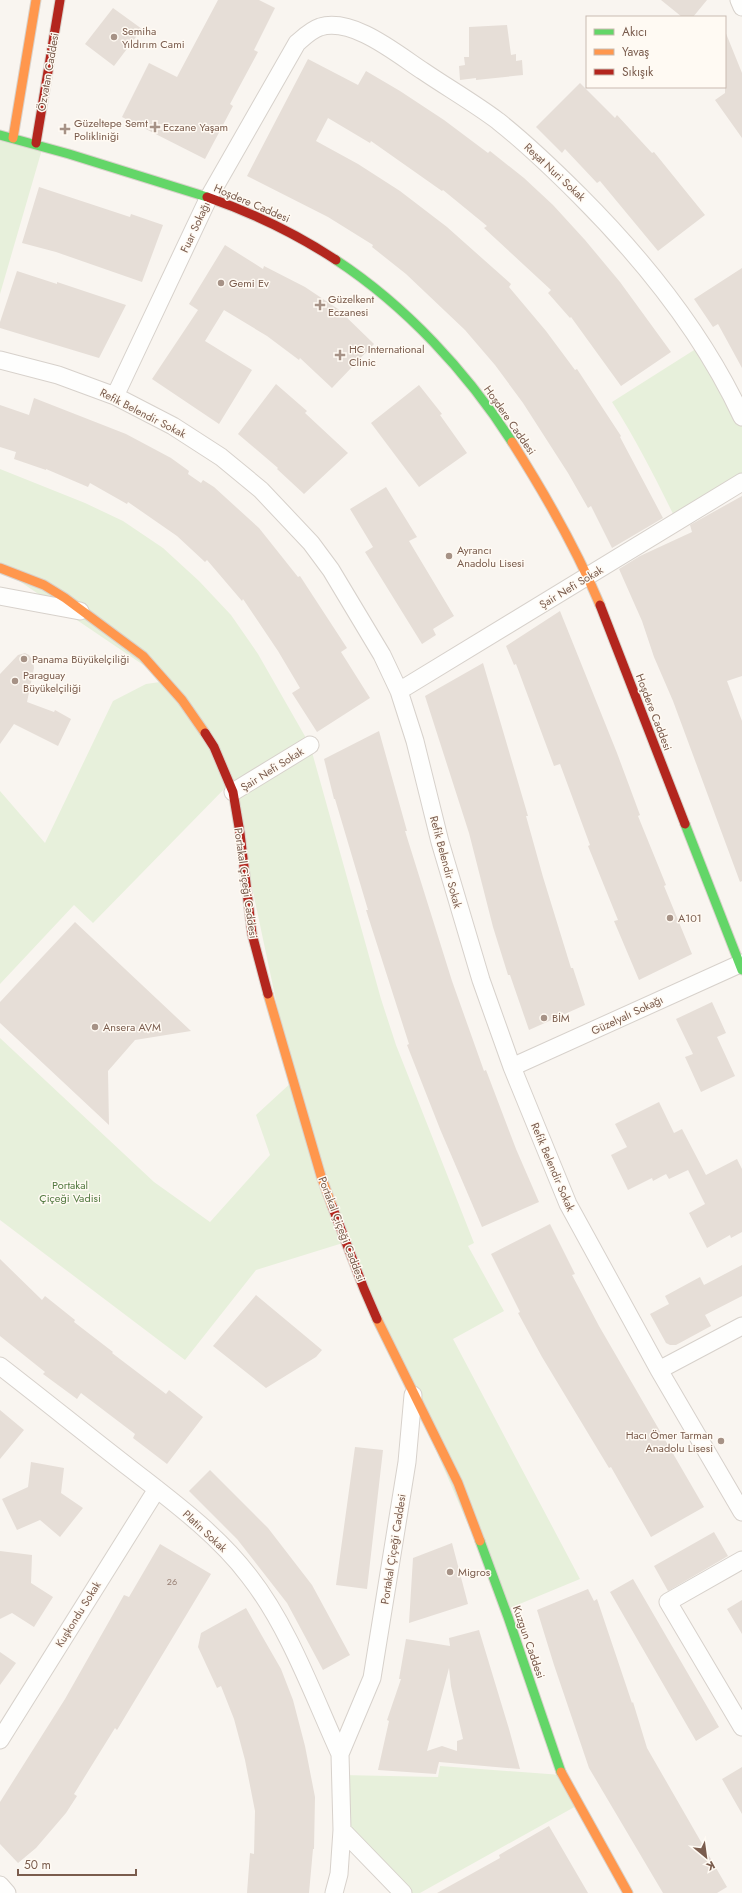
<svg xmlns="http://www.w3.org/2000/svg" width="742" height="1893" font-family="Jost,sans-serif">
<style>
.green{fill:#e7f0db}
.building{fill:#e6ded7;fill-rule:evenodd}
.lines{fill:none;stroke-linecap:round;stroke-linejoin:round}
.street-casing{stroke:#d7d1cb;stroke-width:19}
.fast-casing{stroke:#d9d2cb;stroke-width:11}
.slow-casing{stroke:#d9d2cb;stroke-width:11}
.jam-casing{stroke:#d9d2cb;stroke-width:11}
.street{stroke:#fefefd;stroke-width:17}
.fast{stroke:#63d668;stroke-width:9}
.slow{stroke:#ff974d;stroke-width:9}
.jam{stroke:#b3261e;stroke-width:9}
.poi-dot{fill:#a69286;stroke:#fffaf3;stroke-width:1.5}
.labels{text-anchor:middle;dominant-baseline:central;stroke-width:3;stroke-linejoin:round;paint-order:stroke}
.number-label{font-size:9px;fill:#977e72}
.poi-label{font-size:11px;fill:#7a5c4d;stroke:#fffaf3;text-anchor:start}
.street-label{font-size:11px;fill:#7a5c4d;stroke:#fffaf3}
.park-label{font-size:11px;fill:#537a41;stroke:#fffaf3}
</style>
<rect width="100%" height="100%" fill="#f9f5f0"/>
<path class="green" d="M0 135 43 146 0 294Z
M702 345 742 417V482L677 522C657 481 637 441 612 402Z
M0 469 85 503 123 521 163 548 199 581 231 615 258 654 310 745 381 999 396 1045 474 1243 468 1246 504 1311 453 1339 580 1579 505 1610 346 1242 256 1270 185 1360 0 1220V1038L154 1182 210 1222 270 1155 256 1115 293 1081 230 783 93 923 74 905 0 984V791L45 843 113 701 146 684 167 681 0 568Z
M440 1766 562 1775 578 1805 420 1893H403L342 1830 341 1775 438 1777Z"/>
<path class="building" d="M218 0H259L275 8 254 50 258 52 230 104 233 106 205 159 122 117 149 63 177 77Z
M661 0H707L693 17H682Z
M113 8 142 29 114 66 85 44Z
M507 25 511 55 516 54V61L522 60 523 75 476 80V78L460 80 459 66 465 65 464 57H469V27Z
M725 31 742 73V138L715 100 725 93Z
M308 59 358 85 366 71 400 91 444 120 488 153 490 151 524 178 553 205 585 240 620 282 671 352 621 386 571 317 570 318 548 293 551 290 484 228 487 226 443 190 442 191 371 141 370 143 328 118 316 141 358 164 400 191 447 227 511 284 509 287 546 331 575 370 577 369 602 407 621 436 620 437 663 518 612 548 591 506 588 508 568 473 523 403 495 365 465 330 406 274 372 247 373 245 328 217 247 176Z
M580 83 615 118 617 115 652 153 654 152 705 215 658 251 600 181 597 183 565 149 562 153 536 127Z
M39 187 130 217 131 214 163 225 142 282 56 252 22 243Z
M225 245 263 269 264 266 305 287 338 309 374 344 332 388 300 358 299 360 267 336 224 310 205 341 252 370 219 424 152 379 198 310 189 304Z
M742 268V368L718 324 713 327 694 299Z
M17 271 57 284V282L126 305 99 358 0 328V322Z
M276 384 307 411 305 413 348 453 304 494 277 469 278 468 238 434Z
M419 385 442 414 440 415 467 453 419 487 371 423Z
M34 398 126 434 171 458 189 471 188 474 201 483 203 480 214 487 259 528 298 577 300 576 347 648 341 652 370 698 317 732 292 693 300 688 278 651 243 599 242 601 207 560 205 562 177 536 128 502 127 504 90 483 88 487 46 469V470L14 459 16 452 0 447V405L29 415Z
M386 487 417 537 409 541 454 616 433 629 436 635 422 644 365 552 373 547 350 509Z
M742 496V676L727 681 742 721V881L740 882 673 701 654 657 642 621 619 569 640 556 692 532 690 525Z
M560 611 617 753 640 815 638 816 666 885 664 886 692 954 639 980 614 921 618 920 588 846 590 845 560 764 554 766 516 664 514 665 506 646Z
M25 653 29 655 33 661 34 668 27 702 54 712 55 710 71 719 58 746 14 724 0 744V674L18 655Z
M483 663 528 816H526L543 877 571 968H573L585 1005 529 1030 510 975H508L493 927 469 833 425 696Z
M379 731 407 831H405L452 981 484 1071 486 1070 516 1149 539 1202 482 1227 440 1129 407 1045 409 1044 366 910H368L335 799H334L324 759Z
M75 922 191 1031 135 1040 108 1071 109 1125 0 1023V1002Z
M712 1002 726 1033 717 1037 735 1076 701 1092 685 1057 693 1054 676 1019Z
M659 1102 674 1133 682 1129 706 1175 737 1159 742 1169V1232L731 1238 730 1235 707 1248 689 1213 705 1204 688 1170 669 1179 666 1174 653 1181 652 1178 628 1190 611 1155 627 1147 615 1124Z
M550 1224 575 1274 572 1275 599 1326 704 1507 651 1537 611 1467 609 1468 542 1357 518 1313 520 1312 491 1254Z
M0 1259 42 1300 45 1296 75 1320 74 1322 113 1352 112 1353 166 1394 169 1390 203 1417 167 1464 133 1438 135 1434 81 1393 77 1399 43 1374 45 1372 0 1336Z
M742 1265V1296L705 1315 711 1326 676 1345H670L666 1343 650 1314 669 1304 665 1296 700 1277 704 1285Z
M256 1295 322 1350 316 1357 266 1388 213 1346Z
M0 1410 24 1430 0 1459Z
M355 1447 383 1450 367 1589 336 1585Z
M31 1462 64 1468 61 1493 83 1508 60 1537 40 1520 17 1530 2 1499 28 1487Z
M210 1470 268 1528 312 1585 350 1655 323 1670 287 1603 237 1539 189 1491Z
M714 1532 728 1556 668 1591 654 1566Z
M452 1543 468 1604 409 1623 413 1558Z
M160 1544 211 1574 117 1730 115 1728 74 1794 77 1796 66 1813 36 1848 18 1863 0 1844V1802L65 1699 124 1595 129 1597Z
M0 1551 32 1555 31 1583 53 1597 34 1627 12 1613 0 1619Z
M633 1579 719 1727 696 1741 610 1592Z
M588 1589 594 1601 597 1599 632 1703 633 1702 647 1748 727 1887 717 1893H663L589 1768 554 1665 537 1610Z
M742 1600V1634L727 1609Z
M246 1608 281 1669 293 1700 305 1746 315 1797 314 1849H313L309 1893H247L250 1853 254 1854 255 1811 245 1760 234 1719 221 1686 217 1688 198 1647 201 1633Z
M479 1630 509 1729 520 1769 439 1762 436 1774 378 1770 389 1721 387 1720 401 1679H399L406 1639 450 1646 449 1638ZM449 1668 451 1686 463 1739 457 1741V1751L442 1746 427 1751Z
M0 1652 16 1663 0 1685Z
M742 1767V1814L722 1779Z
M549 1826 588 1893H437L500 1858 499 1855Z"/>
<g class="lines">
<defs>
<path id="street" d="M739 0 742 7
M0 360 58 375 115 396 173 426 221 457 261 490 311 543 331 570 382 655 399 691 415 741 440 842 481 980 512 1067 568 1204 659 1370 742 1512
M115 396 209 197 297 43C304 37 311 30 320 27 353 17 397 54 423 71 448 88 474 103 498 121 527 144 553 169 579 195 644 260 703 333 742 417
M0 596 80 611
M399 691 742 482
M233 792 310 745
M512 1067 742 963
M0 1366C44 1400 87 1435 131 1469 172 1501 217 1534 249 1576 289 1627 313 1695 340 1754
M659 1370 742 1326
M742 1560 668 1602 742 1727
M0 1740 157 1489
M342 1830 403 1893
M0 1885 7 1893
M334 1893 339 1874 342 1830 340 1754 372 1678 407 1462 413 1395"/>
<path id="fast" d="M0 135 69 154 207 197
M336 260C406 306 467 372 512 442
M685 824 742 970
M480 1541 508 1617 561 1772"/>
<path id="slow" d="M13 138 36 0
M512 442C545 494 576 548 600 605
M0 568 44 585 65 598 143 656 182 700 205 733
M268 994 321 1176 332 1206
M377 1319 458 1483 480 1541
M561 1772 628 1893"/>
<path id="jam" d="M36 143 60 0
M207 197C253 213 295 233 336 260
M600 605 685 824
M205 733 214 747 233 792 240 833 252 934 268 994
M332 1206 364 1289 377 1319"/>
</defs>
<use href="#street" class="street-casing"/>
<use href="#fast" class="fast-casing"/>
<use href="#slow" class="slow-casing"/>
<use href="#jam" class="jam-casing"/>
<use href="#street" class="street"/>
<use href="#fast" class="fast"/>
<use href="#slow" class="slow"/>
<use href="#jam" class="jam"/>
</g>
<g class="poi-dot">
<circle cx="114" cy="37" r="4"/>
<path d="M153 121h4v4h4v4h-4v4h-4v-4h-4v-4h4z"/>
<path d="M63 123h4v4h4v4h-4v4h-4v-4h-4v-4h4z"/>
<circle cx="221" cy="283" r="4"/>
<path d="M318 299h4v4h4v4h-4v4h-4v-4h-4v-4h4z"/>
<path d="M338 349h4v4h4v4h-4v4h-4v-4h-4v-4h4z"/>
<circle cx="449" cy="556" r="4"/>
<circle cx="24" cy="659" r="4"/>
<circle cx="15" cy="681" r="4"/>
<circle cx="670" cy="918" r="4"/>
<circle cx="544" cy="1018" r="4"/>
<circle cx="95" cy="1027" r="4"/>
<circle cx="721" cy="1441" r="4"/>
<circle cx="450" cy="1572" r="4"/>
</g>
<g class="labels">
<g class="number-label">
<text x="172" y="1581">26</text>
</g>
<g class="poi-label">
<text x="122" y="31">Semiha<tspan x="122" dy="13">Yıldırım Cami</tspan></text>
<text x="74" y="123">Güzeltepe Semt<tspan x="74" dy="13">Polikliniği</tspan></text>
<text x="163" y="127">Eczane Yaşam</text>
<text x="229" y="283">Gemi Ev</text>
<text x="328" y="299">Güzelkent<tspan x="328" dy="13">Eczanesi</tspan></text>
<text x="349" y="349">HC International<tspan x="349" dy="13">Clinic</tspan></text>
<text x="457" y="550">Ayrancı<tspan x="457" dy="13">Anadolu Lisesi</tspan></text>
<text x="32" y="659">Panama Büyükelçiliği</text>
<text x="23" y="675">Paraguay<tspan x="23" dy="13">Büyükelçiliği</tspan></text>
<text x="678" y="918">A101</text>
<text x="552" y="1018">BİM</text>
<text x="103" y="1027">Ansera AVM</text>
<text x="713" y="1435" text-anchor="end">Hacı Ömer Tarman<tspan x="713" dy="13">Anadolu Lisesi</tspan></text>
<text x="458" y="1572">Migros</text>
</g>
<g class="street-label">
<text transform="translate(48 72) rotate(-80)">Özvatan Caddesi</text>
<text transform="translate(555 172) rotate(43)">Reşat Nuri Sokak</text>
<text transform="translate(252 203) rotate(23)">Hoşdere Caddesi</text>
<text transform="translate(195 227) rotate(-65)">Fuar Sokağı</text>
<text transform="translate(143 413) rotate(27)">Refik Belendir Sokak</text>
<text transform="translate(510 420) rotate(55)">Hoşdere Caddesi</text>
<text transform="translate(571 587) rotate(-31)">Şair Nefi Sokak</text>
<text transform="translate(654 712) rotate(69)">Hoşdere Caddesi</text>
<text transform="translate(272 769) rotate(-32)">Şair Nefi Sokak</text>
<text transform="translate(446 862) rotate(75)">Refik Belendir Sokak</text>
<text transform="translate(246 883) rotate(82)">Portakal Çiçeği Caddesi</text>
<text transform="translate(627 1015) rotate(-25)">Güzelyalı Sokağı</text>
<text transform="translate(553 1167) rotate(67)">Refik Belendir Sokak</text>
<text transform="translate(342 1229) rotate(69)">Portakal Çiçeği Caddesi</text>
<text transform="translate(205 1531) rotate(43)">Platin Sokak</text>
<text transform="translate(393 1549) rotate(-81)">Portakal Çiçeği Caddesi</text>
<text transform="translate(78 1614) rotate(-58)">Kuşkondu Sokak</text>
<text transform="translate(529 1642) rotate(71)">Kuzgun Caddesi</text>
</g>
<g class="park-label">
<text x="70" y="1185">Portakal<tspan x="70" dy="13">Çiçeği Vadisi</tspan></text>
</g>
</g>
<rect x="586" y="16" width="140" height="72" fill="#fffaf3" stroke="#cabbb1"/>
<rect x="594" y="29" width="20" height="6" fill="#63d668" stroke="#cabbb1"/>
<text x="622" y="36" font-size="12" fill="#7a5c4d">Akıcı</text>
<rect x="594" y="49" width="20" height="6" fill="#ff974d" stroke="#cabbb1"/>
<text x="622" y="56" font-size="12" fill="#7a5c4d">Yavaş</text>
<rect x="594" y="69" width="20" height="6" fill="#b3261e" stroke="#cabbb1"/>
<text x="622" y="76" font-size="12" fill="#7a5c4d">Sıkışık</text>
<g transform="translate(706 1857) rotate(151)" stroke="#fffaf3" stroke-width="3" paint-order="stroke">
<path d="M0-3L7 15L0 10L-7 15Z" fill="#7a5c4d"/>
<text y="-6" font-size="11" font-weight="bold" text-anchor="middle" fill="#7a5c4d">K</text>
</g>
<path d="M18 1869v6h118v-6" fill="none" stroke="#7a5c4d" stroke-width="2"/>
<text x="24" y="1869" font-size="12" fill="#7a5c4d" stroke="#fffaf3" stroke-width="3" paint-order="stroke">50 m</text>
</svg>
